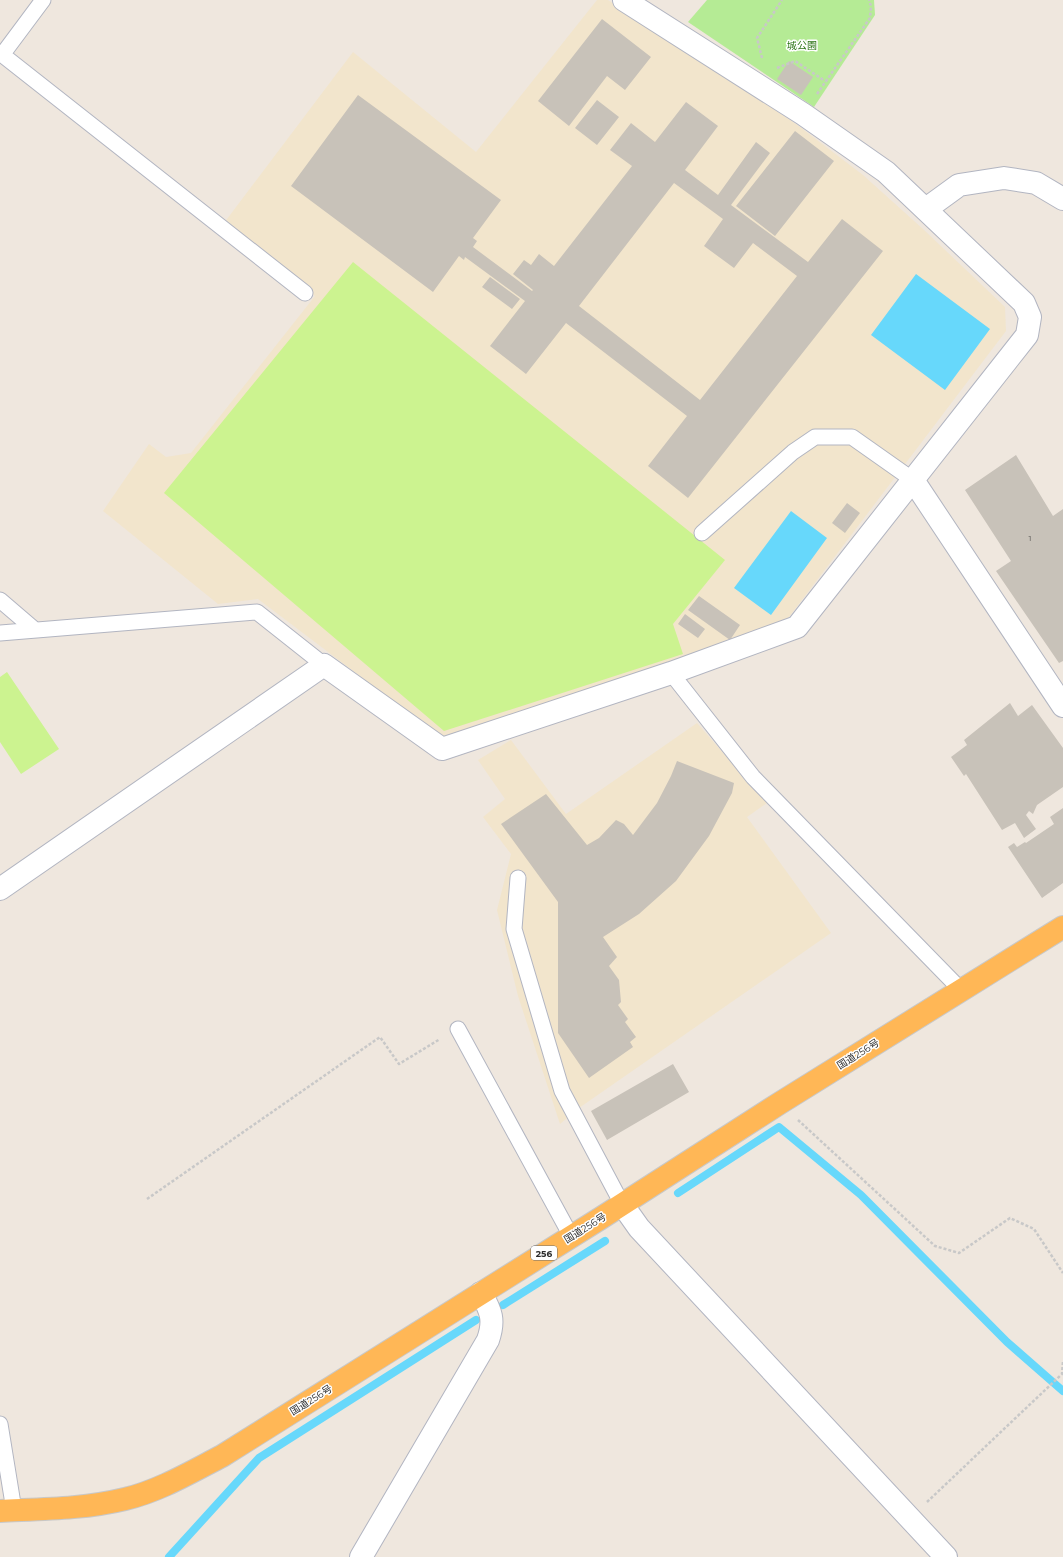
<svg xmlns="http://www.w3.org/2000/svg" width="1063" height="1557" font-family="Montserrat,'Noto Sans JP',sans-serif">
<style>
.education{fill:#f2e5cc}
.green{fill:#b5eb95}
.pitch{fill:#ccf390}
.water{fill:#67d8fb}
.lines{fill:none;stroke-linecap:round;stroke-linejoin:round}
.stream{stroke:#67d8fb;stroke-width:8}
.building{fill:#c8c2b9;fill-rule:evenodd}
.service-casing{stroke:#b2b5c1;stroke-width:17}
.minor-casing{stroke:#b2b5c1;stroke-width:24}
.trunk-casing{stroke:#c8c8c8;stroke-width:24}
.path{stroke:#c8c8c8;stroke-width:2.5;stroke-dasharray:3 2;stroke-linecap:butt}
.service{stroke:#fff;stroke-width:15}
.minor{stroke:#fff;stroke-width:22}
.trunk{stroke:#ffb756;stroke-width:22}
.labels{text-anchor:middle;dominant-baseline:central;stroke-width:3;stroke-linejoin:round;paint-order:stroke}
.number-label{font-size:8px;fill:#545250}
.shield{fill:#fff;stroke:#6c6c6c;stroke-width:1}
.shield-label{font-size:9px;font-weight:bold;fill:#2d2d2d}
.park-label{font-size:10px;fill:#2a7313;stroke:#fff}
.street-label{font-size:10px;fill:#2d2d2d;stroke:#fff}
</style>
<rect width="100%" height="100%" fill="#efe7de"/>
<path class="education" d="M597 0H608L796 124 863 175 923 229 1005 307 1006 331 786 621 699 654 443 739 258 599 218 604 103 511 149 444 166 457 191 453 315 296 224 223 353 52 476 152Z
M697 723 767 803 747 817 831 933 579 1108 560 1124 518 996 497 910 511 854 483 817 505 799 478 760 511 740 566 814Z"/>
<path class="green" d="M707 0H874L875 15 814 107 688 22Z"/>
<path class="pitch" d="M353 262 725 560 673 624 683 654 444 731 164 493Z
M7 672 59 749 21 774 0 742V677Z"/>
<path class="water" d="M916 274 990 329 945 390 871 335Z
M791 511 827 538 771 615 734 588Z"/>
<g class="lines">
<path class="stream" d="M678 1193 779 1127 861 1195 1007 1342 1063 1391
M503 1305 605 1241
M169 1557 259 1458 476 1320"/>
</g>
<path class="building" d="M602 19 651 57 625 90 607 76 569 126 538 101Z
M789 61 813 77 801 95 777 79Z
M358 95 501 200 473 238 477 241 473 247 532 291 533 290 513 274 524 260 531 265 539 254 554 266 632 166 610 150 631 123 655 142 686 102 718 126 685 170 718 195 756 142 770 153 731 205 808 262 842 219 883 251 688 498 648 466 687 416 566 323 526 374 490 346 525 301 465 257 464 260 459 256 433 292 291 186ZM674 183 723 219 704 246 734 268 753 243 797 276 700 400 579 306Z
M597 100 619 117 597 145 575 128Z
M795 131 834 161 775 236 736 206Z
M490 277 520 299 512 309 482 287Z
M1016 455 1053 516 1063 509V661L1059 663 996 571 1011 561 965 490Z
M847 503 860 513 845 533 832 523Z
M699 596 740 625 730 640 688 610Z
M685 614 705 629 698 638 678 624Z
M1010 703 1018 716 1032 705 1063 748V787L1037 805 1033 814 1029 811 1026 815 1036 829 1024 838 1015 823 1002 830 966 774 964 776 951 757 967 745 964 740Z
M677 761 734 783 732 793 709 836 676 881 639 914 603 937 617 957 609 966 619 980 621 1002 618 1005 628 1019 625 1022 636 1037 630 1042 633 1047 589 1078 558 1033V902L501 824 546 794 587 845 599 838 616 820 624 824 633 835 657 803 671 776Z
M1063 808V883L1042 898 1008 847 1014 843 1017 847 1025 842 1026 843 1054 824 1050 817Z
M673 1064 689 1092 607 1140 591 1111Z"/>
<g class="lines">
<defs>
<path id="service" d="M0 53 305 293
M2 55 43 0
M702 533 793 452 815 437H852L913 480
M0 600 35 630
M0 633 257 612 324 665
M671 673 753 777 961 990
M518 878 514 929 562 1091 622 1204
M458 1029 571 1236
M0 1424 14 1510"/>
<path id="minor" d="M926 209 959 185 1004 178 1036 183 1063 199
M913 480 1063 706
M0 889 324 665 442 749 671 673 797 627 1027 335 1030 317 1024 303 886 172 803 114 624 0
M622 1204 639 1228 946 1557
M361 1557 488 1340C495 1320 491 1311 481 1293"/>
<path id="trunk" d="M0 1511C42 1509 84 1509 125 1499 159 1491 191 1472 222 1456L601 1218 780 1103 1063 927"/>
</defs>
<use href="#service" class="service-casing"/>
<use href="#minor" class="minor-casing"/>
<use href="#trunk" class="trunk-casing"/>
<path class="path" d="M762 58 757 38 782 0
M777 68 795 61 825 81
M817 94 870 18 871 6 869 0
M798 1120 935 1246 959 1253 1010 1218 1034 1229 1063 1273
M147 1199 380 1037 399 1064 440 1039
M927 1502 1062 1374 1063 1361"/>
<use href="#service" class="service"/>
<use href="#minor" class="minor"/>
<use href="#trunk" class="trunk"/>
</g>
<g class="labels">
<g class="number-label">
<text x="1030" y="538">1</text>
</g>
<rect class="shield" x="531" y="1246" width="26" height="14" rx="3"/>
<g class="shield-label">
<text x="544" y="1253">256</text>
</g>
<g class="park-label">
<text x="802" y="45">城公園</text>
</g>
<g class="street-label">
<text transform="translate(858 1054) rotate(-32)">国道256号</text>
<text transform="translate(585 1228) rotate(-32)">国道256号</text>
<text transform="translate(311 1400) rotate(-32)">国道256号</text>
</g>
</g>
</svg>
